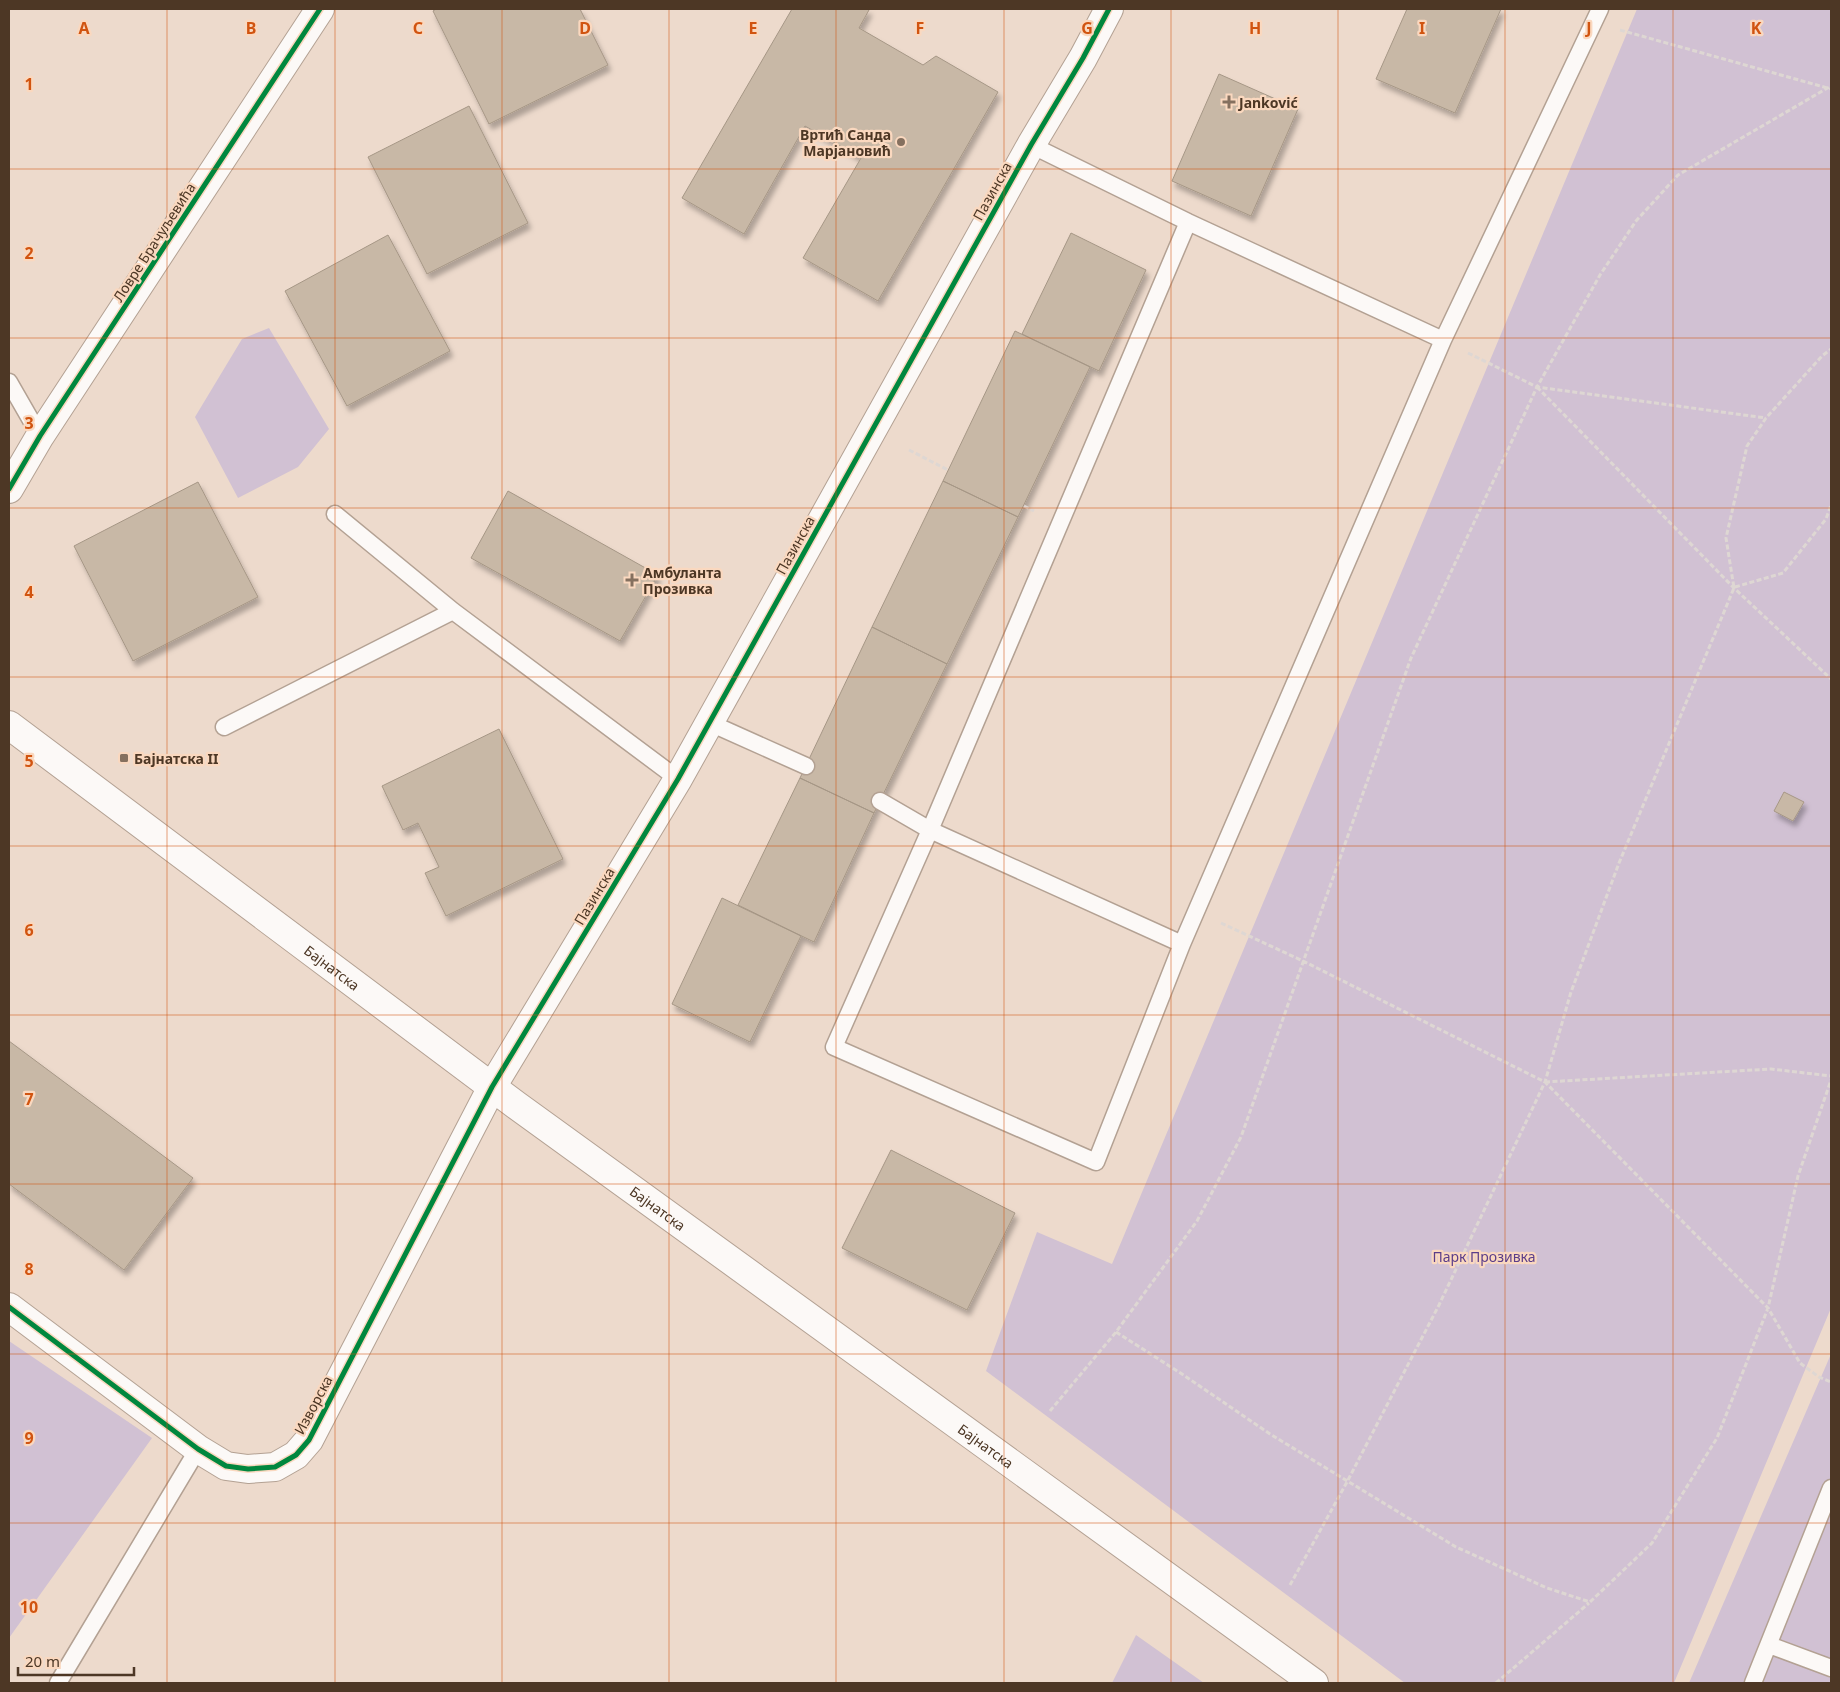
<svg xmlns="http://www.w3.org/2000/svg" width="1840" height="1692" font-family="'Noto Sans',sans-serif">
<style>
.green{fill:#d1c1d3}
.building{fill:#c8b8a6;stroke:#a69786;filter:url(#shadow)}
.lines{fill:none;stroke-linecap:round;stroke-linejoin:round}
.service-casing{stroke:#b3a193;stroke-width:19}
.minor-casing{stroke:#b3a193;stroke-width:30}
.secondary-casing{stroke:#b3a193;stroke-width:30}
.path{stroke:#ded7d3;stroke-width:3;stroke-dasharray:5 2.5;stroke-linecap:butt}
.service{stroke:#fcf9f7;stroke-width:16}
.minor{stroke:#fcf9f7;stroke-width:28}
.secondary{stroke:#fcf9f7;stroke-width:28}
.cycleway-casing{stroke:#fad8bf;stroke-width:8}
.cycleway{stroke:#00873e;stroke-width:5}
.grid{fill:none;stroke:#d15410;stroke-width:1;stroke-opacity:0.55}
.poi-dot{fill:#85705f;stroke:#fad8bf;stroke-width:2}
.labels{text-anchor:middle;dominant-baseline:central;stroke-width:4.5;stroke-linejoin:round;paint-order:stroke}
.poi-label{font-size:14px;font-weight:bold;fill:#4d3725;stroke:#fad8bf;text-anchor:start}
.street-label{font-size:14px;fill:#4d3725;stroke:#fad8bf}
.park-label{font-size:14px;fill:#5b3d89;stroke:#fad8bf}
.grid-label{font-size:16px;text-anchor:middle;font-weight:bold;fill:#d15410;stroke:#fad8bf;stroke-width:4.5;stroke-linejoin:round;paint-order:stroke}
</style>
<defs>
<filter id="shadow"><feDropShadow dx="3" dy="5.5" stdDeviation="2.5" flood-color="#0004"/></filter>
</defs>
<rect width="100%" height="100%" fill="#eddacc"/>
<path class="green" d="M1637 9H1831V1308L1674 1683H1405L986 1371 1037 1232 1112 1264Z
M269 328 329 429 298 467 238 498 195 417 242 339Z
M9 1341 152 1438 9 1638Z
M1831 1354V1683H1689Z
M1136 1635 1204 1683H1112Z"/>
<path class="building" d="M436 9H580L608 65 489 124 433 11Z
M792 9H867L869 10 859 28 923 65 936 56 998 92 878 301 803 258 861 158 805 126 744 234 682 198Z
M1407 9H1501L1455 113 1376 79Z
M1219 74 1298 109 1251 216 1172 181Z
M469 106 528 223 427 274 368 157Z
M1071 233 1146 270 1099 371 1022 334Z
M388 235 450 351 347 406 285 291Z
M1015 331 1090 367 1018 517 943 481Z
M943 481 1018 517 947 664 872 627Z
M198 482 258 597 133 661 74 546Z
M508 491 658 575 620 641 471 558Z
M872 627 947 664 874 813 800 778Z
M499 729 563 859 446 916 425 873 439 867 418 823 403 830 382 786Z
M800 778 874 813 814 942 738 905Z
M1784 792 1804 802 1793 821 1774 811Z
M722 898 801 936 750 1042 672 1004Z
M9 1041 193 1178 124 1270 9 1184Z
M891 1150 1015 1213 967 1310 842 1248Z"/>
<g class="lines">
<defs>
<path id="service" d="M1031 145 1188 222 1443 340
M9 382 40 436
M335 514 453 611 678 779
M710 723 806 766
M224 727 453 611
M880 801 930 830 1188 222
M1182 944 930 830 834 1047 1096 1162 1182 944 1443 340 1600 9
M1769 1645 1831 1668
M58 1683 198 1449
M1753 1683 1831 1488"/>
<path id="minor" d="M9 489 40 436 320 9
M9 1307 198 1449 226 1466 248 1469 275 1467 296 1455 309 1440 492 1087 678 779 1031 145 1083 58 1109 9"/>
<g id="secondary">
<path id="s1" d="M9 725 516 1105 1314 1683"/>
</g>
</defs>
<use href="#service" class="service-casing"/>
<use href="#minor" class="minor-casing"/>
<use href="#secondary" class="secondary-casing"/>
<path class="path" d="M1620 30 1831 89
M1468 353 1537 387 1766 418
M1537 387 1734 588 1831 679
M909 450 948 470
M1024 506 1034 511
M1735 587 1783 573 1826 519 1831 505
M1221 923 1303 961 1545 1082 1768 1308 1800 1363 1819 1377 1831 1382
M1545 1082 1771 1069 1831 1076
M1116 1332 1182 1374 1270 1434 1456 1547 1547 1588 1590 1602 1652 1543 1717 1438 1768 1308 1798 1176 1831 1080
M1050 1411 1116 1332 1197 1221 1241 1137 1411 658 1537 387 1600 275 1636 221 1678 175 1831 86
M1290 1585 1347 1482 1439 1305 1545 1082 1571 992 1619 863 1734 588 1726 538 1747 446 1766 418 1822 356 1831 349
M1496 1683 1589 1603"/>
<use href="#service" class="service"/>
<use href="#minor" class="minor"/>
<use href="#secondary" class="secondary"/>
<defs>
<path id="cycleway" d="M9 489 40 436 320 9
M9 1307 198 1449 226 1466 248 1469 275 1467 296 1455 309 1440 492 1087 678 779 1031 145 1083 58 1109 9"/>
</defs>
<use href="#cycleway" class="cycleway-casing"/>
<use href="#cycleway" class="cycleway"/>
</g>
<path class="grid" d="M167 9V1683M335 9V1683M502 9V1683M669 9V1683M836 9V1683M1004 9V1683M1171 9V1683M1338 9V1683M1505 9V1683M1673 9V1683M9 169H1831M9 338H1831M9 508H1831M9 677H1831M9 846H1831M9 1015H1831M9 1184H1831M9 1354H1831M9 1523H1831"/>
<g class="poi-dot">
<path d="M1226.5 94.5h5v5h5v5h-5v5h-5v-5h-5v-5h5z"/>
<circle cx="901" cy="142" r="5"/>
<path d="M629.5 572.5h5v5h5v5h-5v5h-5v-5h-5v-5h5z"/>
<rect x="119" y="753" width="10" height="10" rx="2.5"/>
</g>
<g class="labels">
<g class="poi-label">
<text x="1239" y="102">Janković</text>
<text x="891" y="134" text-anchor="end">Вртић Санда<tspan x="891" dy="16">Марјановић</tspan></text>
<text x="643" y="572">Амбуланта<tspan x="643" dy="16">Прозивка</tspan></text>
<text x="134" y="758">Бајнатска II</text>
</g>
<g class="street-label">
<text transform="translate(992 191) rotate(-61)">Пазинска</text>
<text transform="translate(154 242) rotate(-57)">Ловре Брачуљевића</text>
<text transform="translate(795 545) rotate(-61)">Пазинска</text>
<text transform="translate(594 896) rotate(-59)">Пазинска</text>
<text stroke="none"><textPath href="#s1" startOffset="404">Бајнатска</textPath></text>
<text stroke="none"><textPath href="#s1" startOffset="809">Бајнатска</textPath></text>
<text transform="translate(313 1405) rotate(-62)">Изворска</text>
<text stroke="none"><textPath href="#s1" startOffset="1214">Бајнатска</textPath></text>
</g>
<g class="park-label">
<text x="1484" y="1256">Парк Прозивка</text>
</g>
</g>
<g class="grid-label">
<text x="84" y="34">A</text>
<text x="251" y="34">B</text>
<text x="418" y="34">C</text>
<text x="585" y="34">D</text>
<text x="753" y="34">E</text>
<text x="920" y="34">F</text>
<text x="1087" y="34">G</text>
<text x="1255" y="34">H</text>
<text x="1422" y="34">I</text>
<text x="1589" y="34">J</text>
<text x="1756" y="34">K</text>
<text x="29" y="90">1</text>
<text x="29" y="259">2</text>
<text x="29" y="429">3</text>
<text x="29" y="598">4</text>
<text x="29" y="767">5</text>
<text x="29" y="936">6</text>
<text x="29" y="1105">7</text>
<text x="29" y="1275">8</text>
<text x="29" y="1444">9</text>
<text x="29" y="1613">10</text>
</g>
<rect width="1840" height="1692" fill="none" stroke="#4d3725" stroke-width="20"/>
<path d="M18 1667v8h116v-8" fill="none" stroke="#4d3725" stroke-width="2.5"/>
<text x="25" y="1667" font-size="15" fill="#4d3725" stroke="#fad8bf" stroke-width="4" paint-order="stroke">20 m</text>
</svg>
